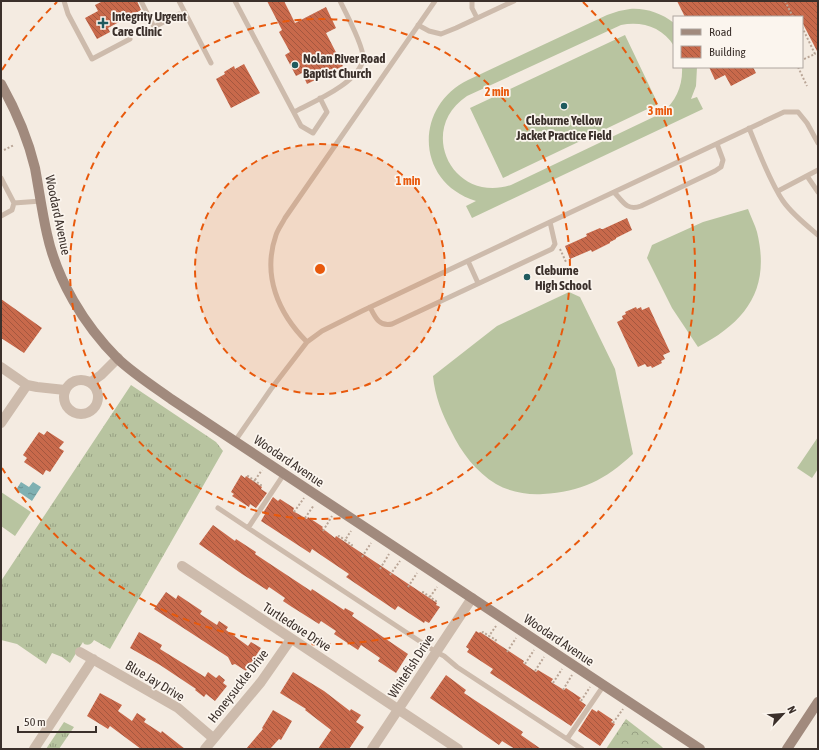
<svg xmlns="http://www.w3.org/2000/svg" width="819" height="750" font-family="'Asap Condensed',sans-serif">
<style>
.grass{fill:url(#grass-tufts)}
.forest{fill:url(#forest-crowns)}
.pitch{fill:#b8c4a0}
.water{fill:url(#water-ripples)}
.building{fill:url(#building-back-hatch)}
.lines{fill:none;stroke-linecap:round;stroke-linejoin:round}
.path{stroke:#b9a596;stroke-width:2;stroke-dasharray:2 2;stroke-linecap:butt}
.lane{stroke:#cdbbac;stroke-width:5}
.street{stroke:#cdbbac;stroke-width:10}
.secondary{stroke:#a18a7d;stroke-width:10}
.ring{fill:none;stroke:#e8590c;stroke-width:2;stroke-dasharray:7 5}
.poi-dot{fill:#1f5a5e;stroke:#fbf5ee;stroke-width:1.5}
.labels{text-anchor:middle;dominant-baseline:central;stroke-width:3.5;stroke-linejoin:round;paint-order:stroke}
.poi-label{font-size:13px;font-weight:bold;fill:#3b302b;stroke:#fbf5ee;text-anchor:start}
.street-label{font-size:13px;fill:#3b302b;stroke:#fbf5ee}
.centre{fill:#e8590c;stroke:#fbf5ee;stroke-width:2}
.ring-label{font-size:12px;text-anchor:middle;font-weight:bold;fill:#e8590c;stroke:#fbf5ee;stroke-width:3.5;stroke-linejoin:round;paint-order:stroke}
</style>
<defs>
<pattern id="grass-tufts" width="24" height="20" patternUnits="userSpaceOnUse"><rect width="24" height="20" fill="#b8c4a0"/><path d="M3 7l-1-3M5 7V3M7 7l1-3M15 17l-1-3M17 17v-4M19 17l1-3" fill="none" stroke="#97a083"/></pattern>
<pattern id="forest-crowns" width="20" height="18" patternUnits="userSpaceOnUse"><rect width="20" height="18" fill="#b8c4a0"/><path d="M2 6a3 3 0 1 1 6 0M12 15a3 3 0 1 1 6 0" fill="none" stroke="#97a083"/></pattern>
<pattern id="water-ripples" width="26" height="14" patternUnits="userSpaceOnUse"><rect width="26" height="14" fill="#7fb0b2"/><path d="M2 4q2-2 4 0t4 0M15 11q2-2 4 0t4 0" fill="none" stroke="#699091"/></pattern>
<pattern id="building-back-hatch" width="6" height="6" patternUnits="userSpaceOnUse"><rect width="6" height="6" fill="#c8694b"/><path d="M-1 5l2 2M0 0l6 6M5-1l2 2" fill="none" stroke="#a4573f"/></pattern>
</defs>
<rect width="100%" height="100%" fill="#f4ebe1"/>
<path class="grass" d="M131 385 216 442 223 451 110 649 94 640C92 644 88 646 84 644L83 642 70 663 62 657 52 653 46 664 17 644 1 640V581Z
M64 722 74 727 59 749H46Z"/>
<path class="forest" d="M626 719 661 746 664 749H606Z"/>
<path class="pitch" d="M630 9C646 8 661 13 674 23V46C662 27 642 21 621 25L467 96C416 130 453 204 511 185L662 113C676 101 683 86 682 67H697L696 86 691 99 697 97 703 109 472 218 466 206 476 201C416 183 413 107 468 80L607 15 619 11Z
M625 35 658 104 503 178 470 108Z
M748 209C751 217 755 225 757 232 771 289 746 322 698 347L672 308 647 258 652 245 703 222Z
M569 292 580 297 615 369 633 454C605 480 581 492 543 494 527 495 510 492 496 484 476 472 461 452 451 431 442 414 435 396 433 376L497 326Z
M818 437V469L812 478 797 468Z
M1 492 31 512 15 536 1 526Z"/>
<path class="water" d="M21 482 29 487 33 482 41 487 32 501 16 490Z"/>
<path class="building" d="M103 1H137L141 10 108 28 110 32 97 39 85 18 98 11 95 5Z
M267 1H284L295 23 326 7 336 28 326 33 343 66 307 84 302 73 296 76 285 55 290 52 279 32 282 30Z
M677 1H818V53L802 22V17H685Z
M244 64 260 93 231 108 216 79 225 74 224 72 234 66 235 69Z
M709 67H753L756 73 731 86 725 75 715 80Z
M627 218 632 230 616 238V239L610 242V243L592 252 591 250 570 259 565 246 585 237 587 236 586 234 600 228 601 229H603Z
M1 299 42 328 24 353 1 338Z
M636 307 637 309 641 307 642 310 649 307 670 352 663 355 665 359 661 361 662 363 652 368 651 366 647 367 645 364 638 367 617 322 623 319 622 316 626 314 625 312Z
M47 431 64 442 59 448 64 451 50 472 46 470 43 475 24 462 27 458 23 455 39 432 44 435Z
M241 475 245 478 246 476 262 487 261 489 267 493 256 508 250 504 249 507 232 496 234 494 231 492Z
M273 497 278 501 280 499 294 508 293 511 307 519 308 517 323 527 322 528 335 538 336 536 437 603 436 605 440 607 429 623 425 621 424 623 398 606 395 610 346 577 349 574 312 549 310 553 261 521 265 514 263 513Z
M213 525 235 541 236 539 256 552 255 554 311 591 312 589 344 610 345 608 354 613 352 616 408 654 396 673 378 661 380 658 361 645 358 650 334 634 336 631 321 621 319 624 292 607 283 601 285 598 269 587 267 590 242 574 199 544Z
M166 592 176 599 178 595 202 611 200 614 217 625 219 621 228 627 226 630 248 646 251 642 261 648 246 671 235 664 232 665 228 657 154 609Z
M476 631 479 633 480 632 524 661 523 663 536 672 538 670 553 679 551 682 564 690 566 688 581 698 579 700 586 705 571 726 490 673 493 669 467 652 469 649 466 647Z
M139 632 162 645 160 649 205 677 208 672 216 678 219 675 225 680 223 683 227 686 215 701 206 694 204 697 195 690 196 689 160 665 130 648Z
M293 672 324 691 350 711 351 709 361 715 356 722 364 727 349 749H318L331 730 305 710 306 709 280 693Z
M446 675 466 690 464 693 523 732 521 735 541 749H515L502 741 499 745 430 698Z
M100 693 122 705 118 711 132 721 137 713 146 719 144 722 161 733 162 731 185 749H141L110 726 108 729 87 716Z
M592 709 597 712 598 710 613 720 611 722 615 724 600 746 578 731Z
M273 710 292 721 281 740 279 739 270 749H246L263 729 262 728Z"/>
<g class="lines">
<path class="path" d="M785 1 793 17
M802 27 815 54 802 60
M798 67 807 86
M4 150 14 145
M560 249 566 262
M248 477V476L261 485 260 486
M255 480 262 470
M294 512 304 498
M305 518 314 505
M323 531 332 516
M338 537 339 536 345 540
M351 546 352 545 345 540 351 531
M362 557 371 543
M380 569 389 554
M390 575 400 561
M408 587 417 573
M423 593V592L430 597
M436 602V601L430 597 437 587
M482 633 483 632 489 636
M495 641 496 640 489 636 496 626
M507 652 516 638
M525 664 534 650
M535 671 544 657
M553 683 562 669
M563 690 572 675
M581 701 590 687
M613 723 623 709"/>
<path class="lane" d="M64 1 68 14 92 59 130 39
M141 1 154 27 179 14
M179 1 211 63
M235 1 301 126 313 133 327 112 320 98
M472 1V8L477 18
M418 25 429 31 441 34 456 28 514 1
M294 112C313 102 361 82 363 58 364 47 346 13 340 1
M749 128C759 152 769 180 783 201 792 214 806 225 818 235
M717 144 723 160 721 167 715 171 641 206C627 211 623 202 614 192L784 112H798L807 123 818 143
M807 176 818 192
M1 178 14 203 41 201
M778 191 818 170
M1 216 12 210 14 203
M550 222 614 192
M468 261 478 283
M307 342C278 313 262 275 276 235 278 229 282 224 285 218L435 1
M235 441 271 389 307 342 322 331 362 311 550 222 555 244 552 249 392 324C379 327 375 317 370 307
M284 474 248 528 436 652 444 656 457 667 567 739 604 685
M218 508 248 528
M567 739 582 749"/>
<path class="street" d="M1 367 27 385 37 387 65 390
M64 397a17 17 0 1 1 34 0a17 17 0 1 1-34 0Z
M91 382 101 375 118 358
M1 423 27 385
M182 566 458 749
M80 652 178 708 213 738
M34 749 93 659
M205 749 261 682 291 639
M372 749 472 598"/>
<path class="secondary" d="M1 84C15 109 28 139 35 168 39 190 42 212 47 234 57 280 84 325 118 359 134 374 153 386 171 399L700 749
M787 749 818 702"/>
</g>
<circle cx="320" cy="269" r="125" fill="#e8590c" fill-opacity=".12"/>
<g class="ring">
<circle cx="320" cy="269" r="125"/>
<circle cx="320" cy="269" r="250"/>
<path d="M2 70A375 375 0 0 1 57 2M583 2A375 375 0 1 1 2 468"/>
</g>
<g class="poi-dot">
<path d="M101 17h4v4h4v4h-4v4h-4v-4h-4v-4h4z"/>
<circle cx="295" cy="65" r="4"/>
<circle cx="564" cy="106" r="4"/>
<circle cx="527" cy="277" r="4"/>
</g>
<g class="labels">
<g class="poi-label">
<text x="112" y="16">Integrity Urgent<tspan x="112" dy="15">Care Clinic</tspan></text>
<text x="303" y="58">Nolan River Road<tspan x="303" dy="15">Baptist Church</tspan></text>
<text x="564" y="120" text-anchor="middle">Cleburne Yellow<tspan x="564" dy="15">Jacket Practice Field</tspan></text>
<text x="535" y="270">Cleburne<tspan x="535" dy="15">High School</tspan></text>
</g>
<g class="street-label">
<text transform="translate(58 215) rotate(78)">Woodard Avenue</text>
<text transform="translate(289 461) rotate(34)">Woodard Avenue</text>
<text transform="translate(297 627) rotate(33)">Turtledove Drive</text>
<text transform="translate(559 640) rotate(34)">Woodard Avenue</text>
<text transform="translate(411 666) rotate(-57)">Whitefish Drive</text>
<text transform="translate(155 681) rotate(31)">Blue Jay Drive</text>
<text transform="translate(238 686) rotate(-52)">Honeysuckle Drive</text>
</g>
</g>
<circle cx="320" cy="269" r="6" class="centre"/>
<g class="ring-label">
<text x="497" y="96">2 min</text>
<text x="660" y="115">3 min</text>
<text x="408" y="185">1 min</text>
</g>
<rect width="819" height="750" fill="none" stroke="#3b302b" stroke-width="4"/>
<rect x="673" y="16" width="130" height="52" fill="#fbf5ee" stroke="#aea6a0"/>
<rect x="681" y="29" width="20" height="6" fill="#a18a7d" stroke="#aea6a0"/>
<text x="709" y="36" font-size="12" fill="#3b302b">Road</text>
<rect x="681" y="46" width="20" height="12" fill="url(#building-back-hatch)" stroke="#aea6a0"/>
<text x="709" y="56" font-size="12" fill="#3b302b">Building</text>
<g transform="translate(783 714) rotate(64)" stroke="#fbf5ee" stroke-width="3" paint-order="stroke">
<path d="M0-3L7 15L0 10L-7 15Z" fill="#3b302b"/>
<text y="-6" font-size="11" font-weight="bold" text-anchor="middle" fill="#3b302b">N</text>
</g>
<path d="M18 726v6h78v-6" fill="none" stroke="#3b302b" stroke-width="2"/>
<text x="24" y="726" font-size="12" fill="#3b302b" stroke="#fbf5ee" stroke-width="3" paint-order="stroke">50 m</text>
</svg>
